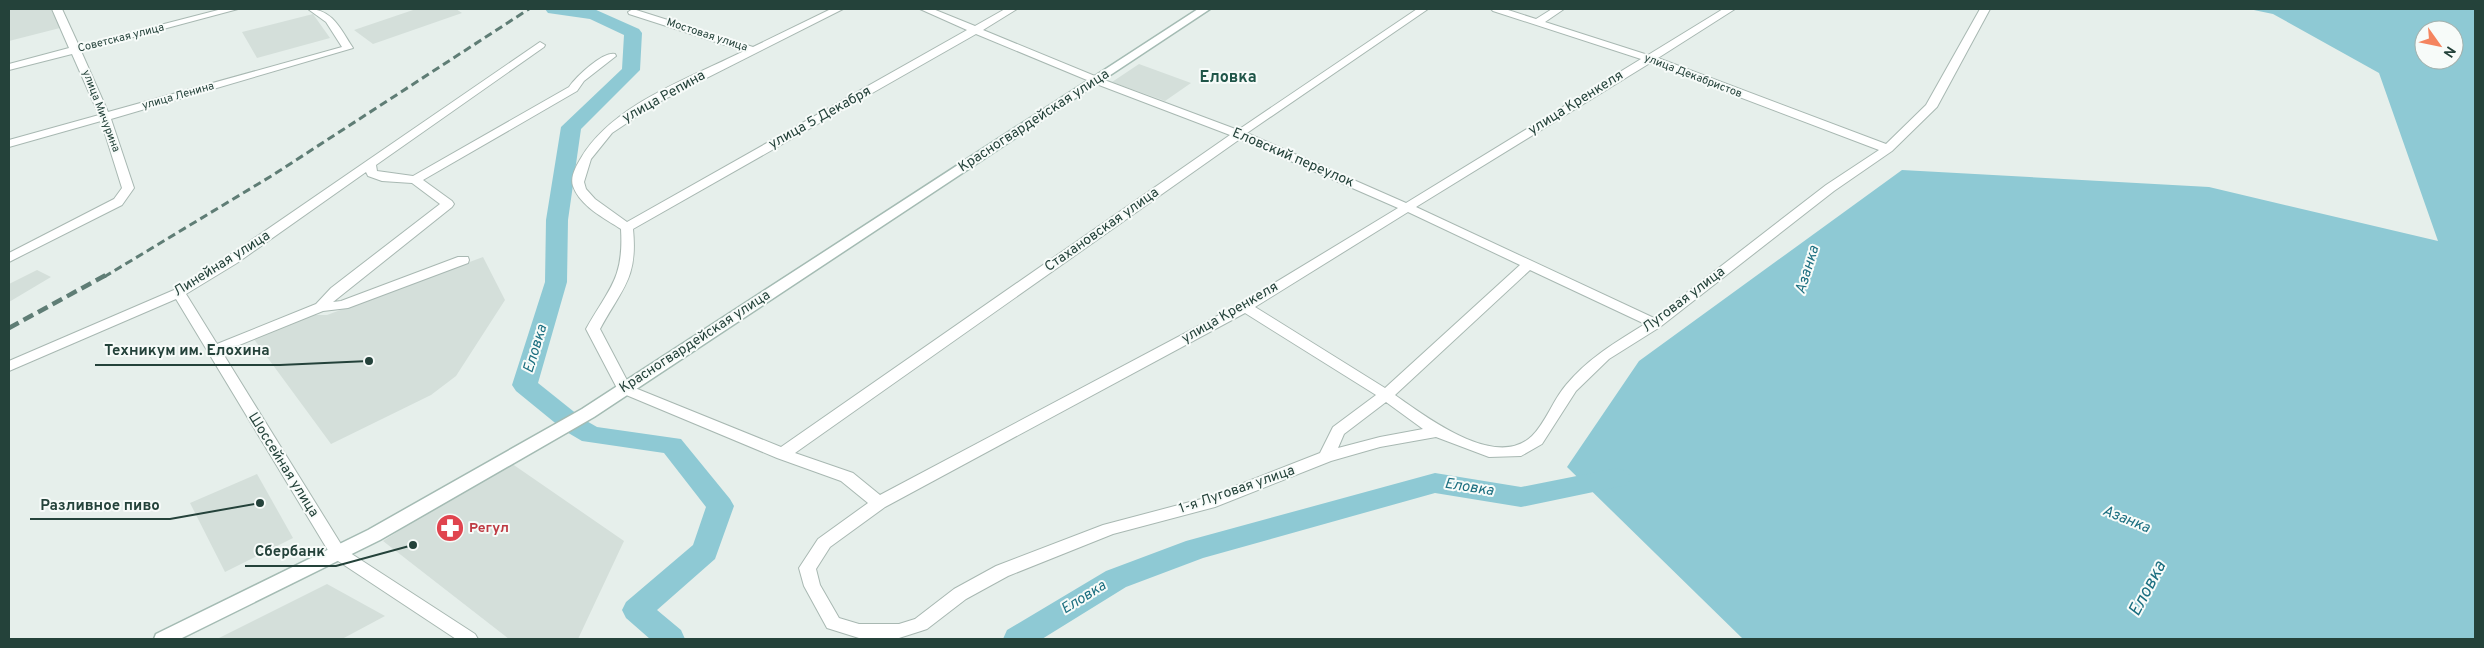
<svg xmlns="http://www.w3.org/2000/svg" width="2484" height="648" font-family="Overpass,sans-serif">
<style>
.built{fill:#d4dfda}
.water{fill:#8ec9d4;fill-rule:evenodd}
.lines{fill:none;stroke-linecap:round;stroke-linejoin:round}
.river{fill:#8ec9d4;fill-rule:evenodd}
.minor-casing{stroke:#a8b8b2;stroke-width:2}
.secondary-casing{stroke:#a4bbb3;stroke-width:3}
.minor{fill:#fff;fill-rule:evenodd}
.secondary{fill:#fff;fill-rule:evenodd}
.rail-far1{stroke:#5f7d75;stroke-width:3;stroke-dasharray:8 4.5;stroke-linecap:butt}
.rail{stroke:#5f7d75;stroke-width:4.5;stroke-dasharray:11 5.5;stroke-linecap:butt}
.labels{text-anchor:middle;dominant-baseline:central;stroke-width:4;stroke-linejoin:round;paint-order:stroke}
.far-street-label{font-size:11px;fill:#24423a;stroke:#f7fbf9}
.street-label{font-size:14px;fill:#24423a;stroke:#f7fbf9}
.health-label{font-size:14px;font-weight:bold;fill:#be3a42;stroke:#f7fbf9;text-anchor:start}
.water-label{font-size:15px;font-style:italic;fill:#1c6f80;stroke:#f7fbf9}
.far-district-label{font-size:16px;font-weight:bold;fill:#1f5548;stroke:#f7fbf9}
.near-water-label{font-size:18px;font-style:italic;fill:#1c6f80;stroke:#f7fbf9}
.leader{fill:none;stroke:#24423a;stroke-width:2}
.callout-dot{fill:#24423a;stroke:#f7fbf9;stroke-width:2}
.callout-label{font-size:15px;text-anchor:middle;font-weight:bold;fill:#24423a;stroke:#f7fbf9;stroke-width:4;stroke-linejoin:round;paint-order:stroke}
</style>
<rect width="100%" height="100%" fill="#e6efeb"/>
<path class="built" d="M51 9 60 28 9 41V10Z
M416 9H456L462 13 373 44 354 30Z
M313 14 330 38 257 58 242 32Z
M1139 64 1191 83 1165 101 1112 82Z
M483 257 505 300 456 376 431 395 331 444 253 338 308 315H327Z
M37 270 51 277 9 302V284Z
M508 461 624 541 578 639H509L383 541Z
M257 474 293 538 225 572 190 503Z
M327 584 385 616 342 639H217Z"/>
<path class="water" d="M2249 9H2475V639H1743L1567 467 1639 361 1902 170 2209 187 2438 241 2379 73 2273 14ZM2424 30H2454V60H2424Z"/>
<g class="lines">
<path class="river" d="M545 9H594L639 29 642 33 640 70 581 129 568 220 567 282 538 383 583 419 597 427 681 439 730 499 734 506 715 559 657 610 681 630 685 639H650L626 618 622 610 626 602 693 545 706 507 664 453 582 441 565 431 516 391 512 385 545 282 546 220 561 127 622 69 624 35 590 19 548 13Z
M1617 468 1627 471 1631 478 1627 485 1521 507 1435 493 1203 558 1126 587 1042 639H1003L1007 630 1106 571 1186 541 1435 473 1521 487Z"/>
<defs>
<path id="minor" d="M52 9H62L79 46 222 9H238L81 51 108 112 342 47 326 22 308 9C333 9 341 30 353 48L111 119 134 188 122 205 9 262V253L114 199 122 188 101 121 9 147V140L99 115 72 54 9 70V64L69 48Z
M633 9 753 47 831 9H843L657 103 612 133 591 159 584 182 586 189 595 199 627 222 967 30 920 9H933L975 26 1005 9H1017L983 30 1107 81 1238 130 1417 9H1428L1247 133 1406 203 1641 59 1493 11 1491 9H1505L1536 19 1552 9H1564L1545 22 1648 55 1723 9H1735L1658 58 1886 144 1926 105 1980 9H1990L1937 107 1892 151 1834 191 1660 327 1609 359 1576 391 1542 444 1521 456 1489 457 1436 437 1380 447 1331 461 1215 507 1113 534 1008 576 966 599 927 629 921 631 899 638H859L827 628 804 586 799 568 818 539 868 503 841 481 777 458 619 392 586 329C609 288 624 279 621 229 604 218 580 206 573 186 570 177 576 166 581 158 613 104 690 78 744 51L629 14 628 12ZM976 34 1099 85 1230 135 781 447 630 386 600 329C622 288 638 279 633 229ZM1650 63 1879 150 1826 185 1654 318 1416 207ZM1240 139 1398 208 1240 304 880 495 853 473 795 453ZM1408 212 1520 265 1385 388 1255 307ZM1530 270 1645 324C1616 342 1587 359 1566 385 1553 400 1546 422 1532 436 1496 471 1425 416 1395 395ZM1245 313 1376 395 1333 427 1320 453 1205 498 1103 525 996 566 954 589 915 619 899 624H859L839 618 820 585 816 569 830 547 885 507ZM1386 402 1423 429 1380 437 1338 448 1344 434Z
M540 42 545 45 544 47 376 165 377 171 413 176 569 87C576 77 603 51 615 54L616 56 584 81 577 91 423 180 452 201 454 204 452 207 333 302 341 301 458 257H468L469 260 468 263 348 308 323 311 222 352 344 549 475 634 478 639H456L332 557 176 299 9 371V361L174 290 227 257ZM366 172 368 176 382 181 412 183 440 204 331 288 316 304 217 344 186 294 237 263Z"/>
<path id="secondary" d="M1198 9H1210L594 417 380 540 180 639H154L156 634 368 530 582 409Z"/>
</defs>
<use href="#minor" class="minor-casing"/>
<use href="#secondary" class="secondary-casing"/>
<use href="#minor" class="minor"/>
<use href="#secondary" class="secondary"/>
<path class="rail-far1" d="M104 277 273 175 529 9"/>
<path class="rail" d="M9 328 106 275"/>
</g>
<defs>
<symbol id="pharmacy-disc" viewBox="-11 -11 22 22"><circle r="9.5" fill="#e0444e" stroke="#f7fbf9"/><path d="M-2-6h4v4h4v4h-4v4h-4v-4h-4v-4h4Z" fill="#fff"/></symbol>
</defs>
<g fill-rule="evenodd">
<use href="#pharmacy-disc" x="434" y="512" width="32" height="32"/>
</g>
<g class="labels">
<g class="far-street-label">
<text transform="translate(707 35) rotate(18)">Мостовая улица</text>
<text transform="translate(121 38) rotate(-14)">Советская улица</text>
<text transform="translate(1693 76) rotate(21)">улица Декабристов</text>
<text transform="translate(178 96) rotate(-16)">улица Ленина</text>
<text transform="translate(101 111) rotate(69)">улица Мичурина</text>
</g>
<g class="street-label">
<text transform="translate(664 97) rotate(-29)">улица Репина</text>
<text transform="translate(1576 103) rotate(-32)">улица Кренкеля</text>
<text transform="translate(820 118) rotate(-29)">улица 5 Декабря</text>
<text transform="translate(1034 121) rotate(-33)">Красногвардейская улица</text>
<text transform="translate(1293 158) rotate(23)">Еловский переулок</text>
<text transform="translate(1102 230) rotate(-35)">Стахановская улица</text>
<text transform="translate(222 264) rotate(-32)">Линейная улица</text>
<text transform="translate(1684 300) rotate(-37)">Луговая улица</text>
<text transform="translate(1230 313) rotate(-30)">улица Кренкеля</text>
<text transform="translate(695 342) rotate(-33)">Красногвардейская улица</text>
<text transform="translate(283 465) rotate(58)">Шоссейная улица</text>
<text transform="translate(1237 490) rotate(-19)">1-я Луговая улица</text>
</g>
<g class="health-label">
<text x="469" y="528">Регул</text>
</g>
<g class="water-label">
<text transform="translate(1808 270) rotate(-73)">Азанка</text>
<text transform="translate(536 349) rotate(-73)">Еловка</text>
<text transform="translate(1469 488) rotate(9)">Еловка</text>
<text transform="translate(2126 520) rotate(22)">Азанка</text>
<text transform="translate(1084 598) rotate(-32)">Еловка</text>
</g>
<g class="far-district-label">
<text x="1228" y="78">Еловка</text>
</g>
<g class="near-water-label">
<text transform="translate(2148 589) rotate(-62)">Еловка</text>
</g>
</g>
<path class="leader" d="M369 361L280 365H95M260 503L170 519H30M413 545L336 566H245"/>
<g class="callout-dot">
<circle cx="369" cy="361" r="5"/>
<circle cx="260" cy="503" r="5"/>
<circle cx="413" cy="545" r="5"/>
</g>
<g class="callout-label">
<text x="187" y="355">Техникум им. Елохина</text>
<text x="100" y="510">Разливное пиво</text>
<text x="290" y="556">Сбербанк</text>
</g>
<rect width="2484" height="648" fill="none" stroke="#24423a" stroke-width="20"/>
<g transform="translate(2439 45) rotate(123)"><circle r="24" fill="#f7fbf9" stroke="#a3b1ad"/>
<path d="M0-4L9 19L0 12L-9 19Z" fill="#f4845f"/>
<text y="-8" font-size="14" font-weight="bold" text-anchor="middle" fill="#24423a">N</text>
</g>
</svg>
